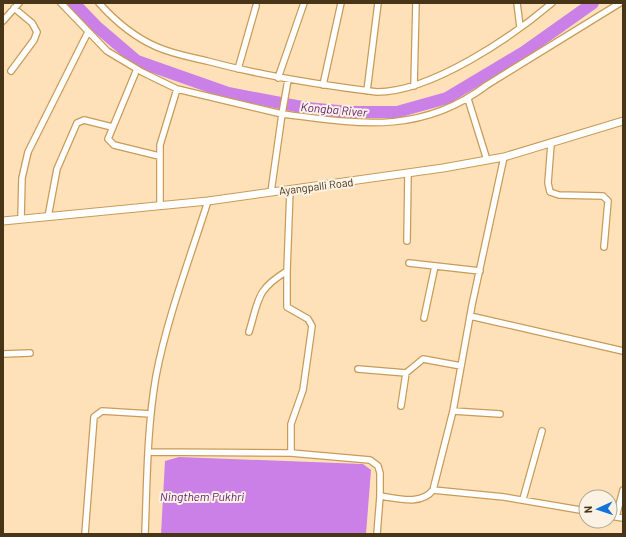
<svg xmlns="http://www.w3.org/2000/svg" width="626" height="537" font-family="Barlow,sans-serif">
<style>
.water{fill:#ca80e7}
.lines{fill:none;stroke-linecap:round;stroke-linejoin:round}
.river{stroke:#ca80e7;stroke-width:12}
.minor-casing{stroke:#c99b57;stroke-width:8}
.tertiary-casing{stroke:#c99b57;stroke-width:9}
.minor{stroke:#fff;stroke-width:5.5}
.tertiary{stroke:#fff;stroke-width:7}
.labels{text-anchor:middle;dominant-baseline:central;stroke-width:4;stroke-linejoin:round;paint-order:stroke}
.street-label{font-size:11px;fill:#483518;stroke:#fbf2e4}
.water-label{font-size:12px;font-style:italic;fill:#5f1977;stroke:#fbf2e4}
</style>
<rect width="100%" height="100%" fill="#fee1b9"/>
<path class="water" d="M179 457 363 464 371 470 366 534H161L165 461Z"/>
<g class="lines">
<path class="river" d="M74 3 96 26 137 61 228 93 307 108 348 112H397L447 98 524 52 593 3"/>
<defs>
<path id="minor" d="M61 3 107 51 142 72 177 89 282 114 271 192
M99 3C115 21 134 37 157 47 173 54 190 57 207 61 263 76 320 85 377 92 431 92 512 37 552 3
M517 3 520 27
M3 21 19 3
M137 69 108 139 114 145 159 156
M238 69 256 6
M11 71 34 40 37 32 32 23 14 8
M278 78 304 3
M288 80 282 114C359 124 421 135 487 85L620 3
M323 85 341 3
M414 86 416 3
M367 91 378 3
M468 99 487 160
M551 144 548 183 550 192 559 195 603 196 608 201 604 247
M290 190 287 271V307L308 319 312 326 303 390 291 424V453
M160 206V145L177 89
M48 217 57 169 77 123 84 120 112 127
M21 219 22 178 28 152 88 32
M407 241 408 173
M409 263 480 271
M470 316 623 351
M424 318 435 266
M249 332C259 299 256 290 287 271
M3 354 30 353
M358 369 406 373 423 359 461 366
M401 406 406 373
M453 411 500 414
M148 452 291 453 370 460 378 466 380 473V496
M433 490 504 497 586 511
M523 499 542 431
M610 516 623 518
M616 517 623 490
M85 534 94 417 102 411 151 414
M145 534C147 481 147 428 156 376 167 318 190 258 208 201
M377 534 380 496C396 498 421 506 433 490L453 411 472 305 504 157"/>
<path id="tertiary" d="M3 221 208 201 443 168 504 157 623 121"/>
</defs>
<use href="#minor" class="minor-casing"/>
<use href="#tertiary" class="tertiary-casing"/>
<use href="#minor" class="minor"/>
<use href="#tertiary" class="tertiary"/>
</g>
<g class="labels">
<g class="street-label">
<text transform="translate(316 186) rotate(-7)">Ayangpalli Road</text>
</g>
<g class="water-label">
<text transform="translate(334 109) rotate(5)">Kongba River</text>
<text x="202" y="496">Ningthem Pukhri</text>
</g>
</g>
<rect width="626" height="537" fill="none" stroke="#483518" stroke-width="8"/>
<g transform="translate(598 509) rotate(267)"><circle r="19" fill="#fbf2e4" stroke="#b3a692"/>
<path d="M0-3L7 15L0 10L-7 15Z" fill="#1572db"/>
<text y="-6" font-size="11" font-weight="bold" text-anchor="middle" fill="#483518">N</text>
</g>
</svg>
